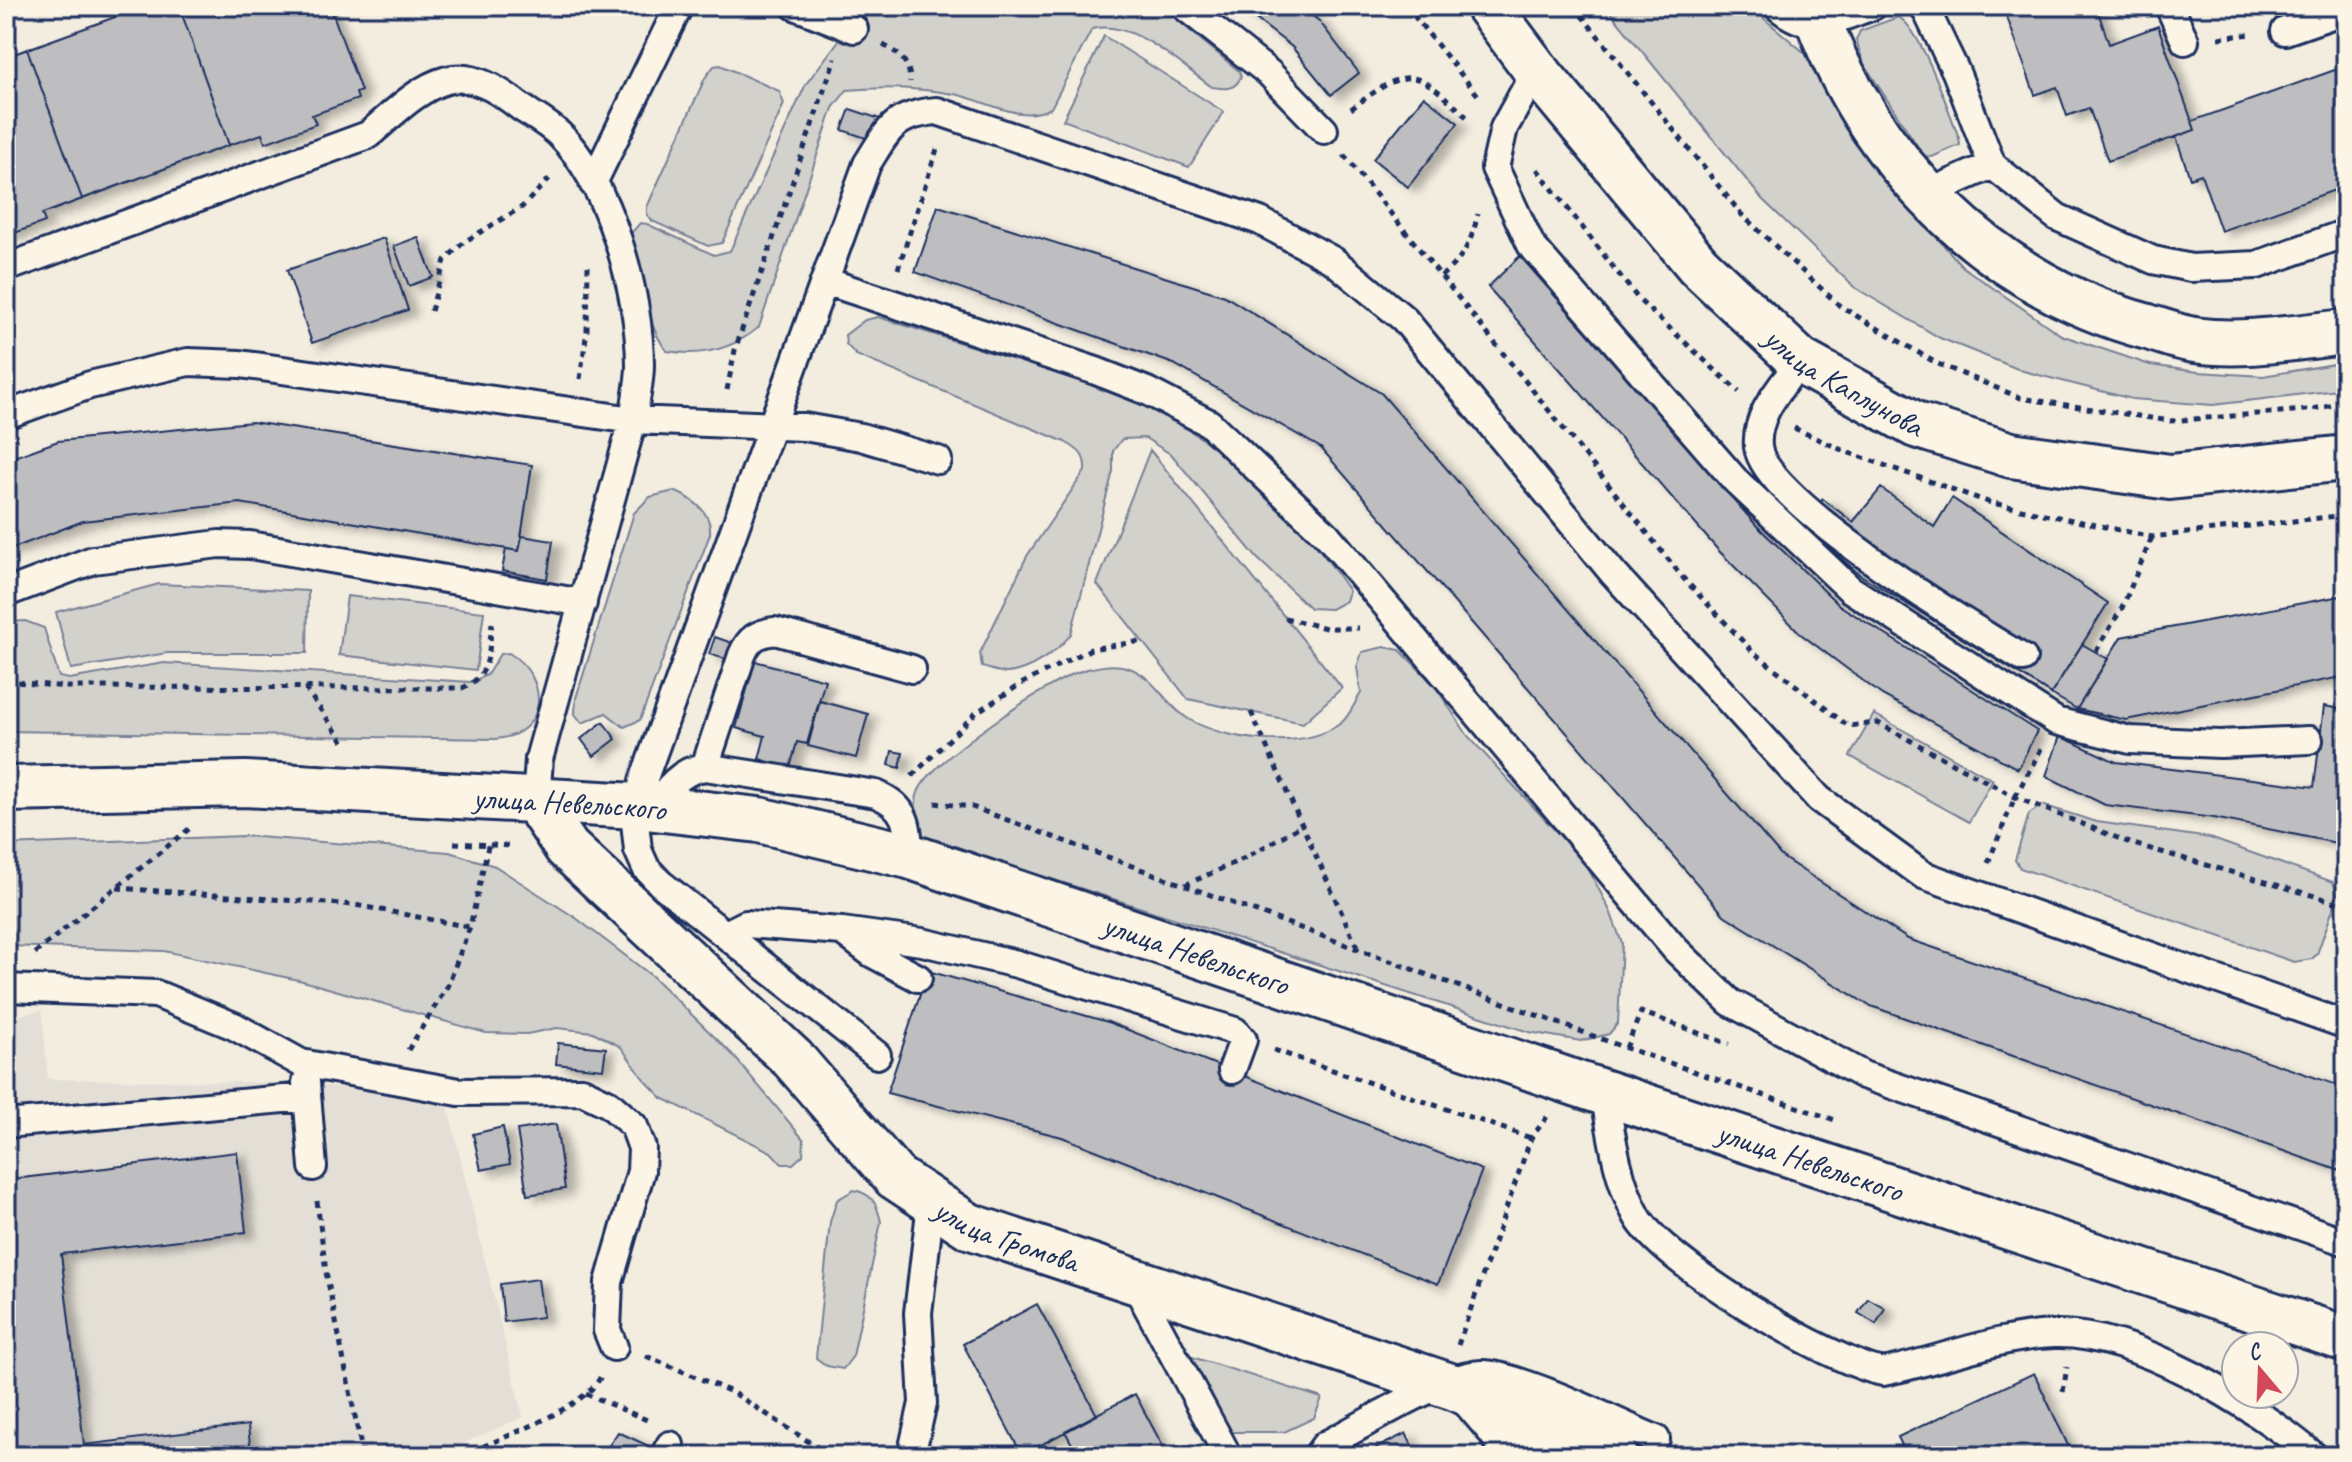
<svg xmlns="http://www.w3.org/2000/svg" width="2352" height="1462" font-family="Caveat,sans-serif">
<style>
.built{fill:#e3dfd6}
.green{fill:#d3d1cc;stroke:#778095;stroke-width:2}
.building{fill:#bebec0;stroke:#1b2f5e;stroke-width:2;filter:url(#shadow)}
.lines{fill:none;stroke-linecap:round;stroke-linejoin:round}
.service-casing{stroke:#1b2f5e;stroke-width:32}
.minor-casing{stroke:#1b2f5e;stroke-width:50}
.tertiary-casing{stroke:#1b2f5e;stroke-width:50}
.secondary-casing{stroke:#1b2f5e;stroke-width:50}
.path{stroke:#1b2f5e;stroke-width:5;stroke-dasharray:6 6;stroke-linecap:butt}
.service{stroke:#fcf5e5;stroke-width:26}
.minor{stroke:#fcf5e5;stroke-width:44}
.tertiary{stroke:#fcf5e5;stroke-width:44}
.secondary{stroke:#fcf5e5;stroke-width:44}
.labels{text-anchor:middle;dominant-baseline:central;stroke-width:6;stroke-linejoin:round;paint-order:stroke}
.street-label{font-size:32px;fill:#1b2f5e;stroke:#fcf5e5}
</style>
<defs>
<filter id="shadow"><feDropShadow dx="9" dy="5" stdDeviation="4" flood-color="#0004"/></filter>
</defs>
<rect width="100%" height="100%" fill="#f3ede0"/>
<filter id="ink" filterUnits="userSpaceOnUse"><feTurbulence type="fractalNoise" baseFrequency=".0125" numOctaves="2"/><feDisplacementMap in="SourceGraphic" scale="16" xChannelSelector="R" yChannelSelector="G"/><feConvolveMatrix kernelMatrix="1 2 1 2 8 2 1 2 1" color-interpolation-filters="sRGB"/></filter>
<g filter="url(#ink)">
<path class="built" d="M42 1010 48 1079 306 1083 447 1103 523 1417 435 1456H6V1018Z"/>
<path class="green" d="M865 6H1160L1239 71 1241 77C1234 91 1226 89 1212 87 1179 64 1134 19 1092 29L1051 108C1020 124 986 100 954 94 920 88 882 87 847 90L833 108 759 327C733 349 701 357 667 351 647 328 638 269 627 238L640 223 647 224 714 255 730 251 806 84Z
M1605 6H1754L1761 16 1805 53 1871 164 1963 267 2061 335 2150 365 2198 372 2263 376 2346 362V389L2213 405 2132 399 2023 371 1940 338 1854 287 1762 199Z
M1898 17C1920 26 1950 114 1959 138L1960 145 1932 157 1924 156 1864 64 1856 40 1860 31Z
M1104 36 1224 112 1189 167 1063 120Z
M720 65 779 91 784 104 722 243 708 246 652 221 647 215V207L705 78 714 66Z
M878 317 1104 388C1205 424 1291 502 1349 591L1346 601 1331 609 1310 608 1257 558 1172 455 1145 438 1122 439 1113 451V471L1071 634C1058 651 1030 671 1007 673 1000 673 990 669 982 667L980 653 1027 556 1085 471C1086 455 1079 450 1065 442L856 355 846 344 845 335 865 320Z
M1150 450 1342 688 1303 723 1188 699 1097 584Z
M674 491C693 499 712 512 710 534L640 720 624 727 606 713 582 723 575 714 576 698 634 513 650 497Z
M159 584 308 591 307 653H167L71 669 56 612Z
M347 596 484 612 476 670 339 655Z
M25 621 44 628 59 677 69 679 164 663 471 682 487 675 500 654 509 653C550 678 549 734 496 739L6 731V622Z
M1384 647 1400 650 1435 686 1468 736 1586 864 1610 911 1622 943 1618 1023 1609 1034 1581 1041 1529 1032 933 841 918 832C917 819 913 803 919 790 934 759 1044 685 1078 672 1091 667 1113 663 1126 667 1155 675 1164 705 1190 720 1228 741 1304 751 1341 723 1349 717 1355 702 1361 693L1357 667 1362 652Z
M1874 714 1993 780 1969 822 1850 756Z
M2042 805 2097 822 2210 838 2333 882 2338 895 2317 954 2312 959 2294 962 2020 868 2015 860 2029 814Z
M244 836 449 852 495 866 576 918 652 976 732 1054 804 1140 803 1155 793 1164H782L771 1152 662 1098 643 1078 621 1047 593 1032 557 1028 527 1034 486 1033 303 981 164 951 6 946V845Z
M854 1190C873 1194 877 1204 881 1222L853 1356 843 1369 827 1366 816 1358 830 1222 837 1200Z
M1189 1356 1322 1398 1314 1418 1284 1432H1226Z"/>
<path class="building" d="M145 6H179L229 145 82 199 27 49Z
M145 6H330L361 91 356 93 358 99 312 115 316 124 265 143 262 134 229 145 42 214 45 222 6 236V57Z
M179 6H330L361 91 356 93 358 99 312 115 316 124 265 143 262 134 229 145Z
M1239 6H1300L1319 21 1359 73 1331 95 1292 47Z
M2003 6H2096L2109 44 2158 26 2195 130 2108 161 2089 108 2067 116 2057 87 2035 95Z
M27 49 82 199 42 214 45 222 6 236V57Z
M2346 66V186L2221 231 2201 174 2190 178 2176 137 2195 130 2192 121Z
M1424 96 1458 123 1408 187 1373 159Z
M850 109 883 120 875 141 842 130Z
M938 206 1225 296 1382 394 1782 857 1908 939 2346 1088V1173L1868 1005 1724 915 1321 448 1174 364 915 272Z
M418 237 433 277 409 286 394 246Z
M384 238 408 310 312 343 287 270Z
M1520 256 1756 525 1839 605 2037 731 2018 769 1882 695 1802 635 1718 550 1488 287Z
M252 422 532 465 519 551 240 503 83 521 6 551V460L58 441Z
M1881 488 1934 527 1952 498 2108 603 2051 694 1859 574 1800 523 1823 499 1853 522Z
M522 536 553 541 547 579 502 571 506 549 519 551Z
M2346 595V676L2126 720 2077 709 2121 637Z
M715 637 732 643 726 659 709 654Z
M2082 644 2108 659 2077 709 2051 694Z
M755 661 825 680 807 744 797 742 790 768 759 759 765 736 736 728Z
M820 701 868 714 856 758 808 746Z
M2324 706 2346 710V845L2214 818 2105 805 2046 776 2060 736 2116 762 2314 787Z
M603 722 616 739 594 756 581 739Z
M892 751 903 753 900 768 889 765Z
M928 971 1108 1022 1482 1170 1438 1284 1062 1137 887 1093Z
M558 1043 606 1048 603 1069 556 1064Z
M556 1124 565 1189 527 1195 517 1130Z
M503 1127 510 1164 481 1170 473 1134Z
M237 1152 246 1232 61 1254 84 1445 248 1425 251 1456H6V1180Z
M538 1279 543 1317 504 1322 500 1284Z
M1868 1298 1885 1308 1876 1324 1858 1313Z
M1037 1304 1097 1415 1022 1455 963 1344Z
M2034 1373 2073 1456H1907L1898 1437Z
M1135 1394 1168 1456H1078L1065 1431Z
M618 1432 651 1447 646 1456H602Z
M1406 1433 1417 1456H1361L1365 1454Z
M2118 1445 2124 1456H2094Z"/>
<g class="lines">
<defs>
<path id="service" d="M795 6 854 29
M1184 6 1269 73 1324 130
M1777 6C1811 36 1835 19 1873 6
M1924 6 1956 72 1992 165 2057 217 2153 260 2191 268 2257 265 2346 233
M2169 6 2185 41
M2285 31 2346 10
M1536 70 1504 128 1495 168 1531 245 1735 480 1850 589 2056 721 2130 740 2220 744 2309 740
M593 183 679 6
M1926 194 1992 165
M6 268 368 135C391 116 417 88 447 80 473 73 500 91 519 106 532 115 547 123 559 134 610 184 640 295 640 365 640 383 635 402 633 420L539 759 536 802
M825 281 1096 371 1147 391 1209 423 1327 535 1675 949 1730 1002 1863 1075 2346 1242
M1800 361C1782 387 1755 413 1758 447 1764 501 1973 628 2023 658
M6 415 90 385 188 362 240 364 633 420 804 427 861 437 938 460
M6 593 93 560 219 544 250 545 583 603
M705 767 742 655C749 638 758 633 775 631L912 669
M654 808C666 789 681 770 705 767L876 794C908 807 908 826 909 856
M842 931 922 942 1017 964 1235 1031 1243 1040 1232 1070
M726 934 746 924 842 931 871 953 918 978
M6 988 156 994 234 1026 301 1063 459 1092 582 1091 609 1104 634 1126 642 1148 641 1171 609 1282 607 1330 614 1347
M877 1055 660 883 646 868 638 850 635 822 643 781 867 164C889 129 893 115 937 111L1260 221 1334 261 1404 319 1613 573 1819 799 1923 875 2346 1025
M306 1082 313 1167
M1604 1092C1612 1135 1616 1178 1637 1216 1662 1263 1830 1362 1883 1372 1939 1361 1997 1336 2054 1334 2134 1331 2254 1405 2314 1456
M6 1124 306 1097
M1134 1282 1228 1456
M1463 1399 1493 1434 1505 1456
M1493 1434 1530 1456
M664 1456 670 1445
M911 1456 923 1403 918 1313 931 1203
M1317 1456 1325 1445C1365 1425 1439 1376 1482 1374 1516 1373 1620 1424 1656 1439"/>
<g id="minor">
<path d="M1813 6C1867 161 1989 284 2148 327 2164 332 2180 338 2195 340 2244 347 2297 337 2346 332"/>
<path id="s1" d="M536 802 567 848 793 1059 895 1177 969 1226 1453 1387 1615 1456"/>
</g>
<g id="tertiary">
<path id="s2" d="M1488 6 1536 70 1698 265 1800 361 1916 425 2011 455 2170 477 2346 458"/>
</g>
<g id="secondary">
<path id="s3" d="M6 789 245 784 637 806 759 820 909 856 1578 1084 2346 1339"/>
</g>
</defs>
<use href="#service" class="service-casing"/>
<use href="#minor" class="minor-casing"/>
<use href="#tertiary" class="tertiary-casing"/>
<use href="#secondary" class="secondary-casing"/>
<path class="path" d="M1406 6 1481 99
M1574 6 1742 215 1840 306 1936 363 2021 398 2170 421 2306 410 2346 403
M2219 38 2252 34
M883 45C899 53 910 62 910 82
M1351 109C1414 61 1417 71 1471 121
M1344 155 1684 579 1752 651 1848 726 1878 723 2015 797 2130 843 2346 905
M1537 169 1639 300 1739 392
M898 269 938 146
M1441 276C1464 257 1471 243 1478 214
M431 311 445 260 464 242 522 207 550 178
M580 379 587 330 588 266
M727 390 735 350 835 58
M1794 428 1844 451 1988 502 2152 537 2346 515
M1285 618 1326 628H1359
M2096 651 2122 608 2152 537
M6 681 66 687 462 688C492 676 488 652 492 623
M305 688 346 745
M1251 712 1358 949
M912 776 977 712 1021 684 1091 649 1142 641
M935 803 972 807 1626 1048 1838 1121
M454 843 512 846
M1988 863 2015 797 2041 749
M1185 885 1245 858 1302 825
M117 888 355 905 470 927
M35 953 189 829
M1626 1048 1641 1012 1729 1044
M408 1050 447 987 470 927 489 842
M1274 1050 1531 1138
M6 1163 7 1179
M317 1201 326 1272 363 1456
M1458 1345 1531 1138 1547 1117
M646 1356 734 1393 831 1456
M2063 1392 2067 1367
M586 1394 647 1420
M461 1456C495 1440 586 1409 601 1376"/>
<use href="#service" class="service"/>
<use href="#minor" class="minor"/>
<use href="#tertiary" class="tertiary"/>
<use href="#secondary" class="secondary"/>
</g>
</g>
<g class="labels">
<g class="street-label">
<text stroke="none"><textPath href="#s2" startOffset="522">улица Каплунова</textPath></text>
<text stroke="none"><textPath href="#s3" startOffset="564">улица Невельского</textPath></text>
<text stroke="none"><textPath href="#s3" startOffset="1212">улица Невельского</textPath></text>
<text stroke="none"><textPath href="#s3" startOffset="1860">улица Невельского</textPath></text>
<text stroke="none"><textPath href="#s1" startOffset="648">улица Громова</textPath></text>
</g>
</g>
<rect width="2352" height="1462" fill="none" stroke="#fcf5e5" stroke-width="32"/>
<rect x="16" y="16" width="2320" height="1430" fill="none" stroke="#1b2f5e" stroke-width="3" filter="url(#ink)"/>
<g transform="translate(2260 1370) rotate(341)"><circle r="38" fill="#fcf5e5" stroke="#a2a6af" stroke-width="2"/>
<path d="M0-6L14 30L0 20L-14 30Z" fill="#d1495b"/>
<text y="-12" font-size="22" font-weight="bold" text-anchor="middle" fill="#1b2f5e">С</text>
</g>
</svg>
